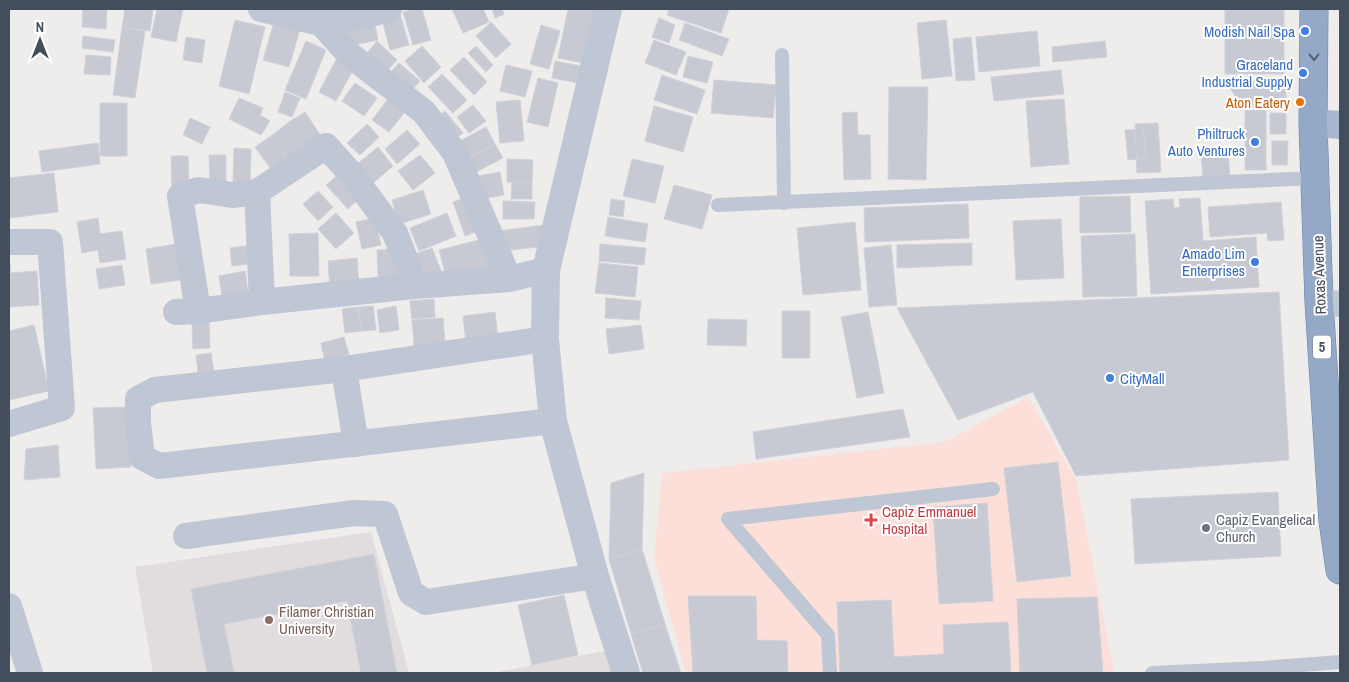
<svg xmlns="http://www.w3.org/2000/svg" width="1349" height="682" font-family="'Archivo Narrow',sans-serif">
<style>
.education{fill:#e1ddde}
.medical{fill:#fddfd9}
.building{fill:#c7cad3;stroke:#d0d1d9}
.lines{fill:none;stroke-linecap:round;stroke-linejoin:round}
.trunk-casing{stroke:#6a83ac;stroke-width:29}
.service{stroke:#bec7d3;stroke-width:14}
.minor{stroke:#bec7d3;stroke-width:26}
.tertiary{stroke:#bec7d3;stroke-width:28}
.primary{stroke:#a9b8ce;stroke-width:28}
.trunk{stroke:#94a8c7;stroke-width:28}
.oneway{stroke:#535f71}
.shop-dot{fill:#3f7fe0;stroke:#fff;stroke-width:2}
.food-dot{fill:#e8710a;stroke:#fff;stroke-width:2}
.health-dot{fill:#e0444e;stroke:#fff;stroke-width:2}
.worship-dot{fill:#6b7280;stroke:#fff;stroke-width:2}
.education-dot{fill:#8d6e63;stroke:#fff;stroke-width:2}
.labels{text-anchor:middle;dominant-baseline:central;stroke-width:4;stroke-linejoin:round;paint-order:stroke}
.shield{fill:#fff;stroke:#7b828c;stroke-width:1}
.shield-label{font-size:14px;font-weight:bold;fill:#434d5b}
.shop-label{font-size:15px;fill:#366cbe;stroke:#fff;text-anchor:end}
.food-label{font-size:15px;fill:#c56008;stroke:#fff;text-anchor:end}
.street-label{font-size:15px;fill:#434d5b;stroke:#fff}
.health-label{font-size:15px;fill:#be3a42;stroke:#fff;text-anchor:start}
.worship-label{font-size:15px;fill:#5b616d;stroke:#fff;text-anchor:start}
.education-label{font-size:15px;fill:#785e54;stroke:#fff;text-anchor:start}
</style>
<rect width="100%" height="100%" fill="#efecec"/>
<path class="education" d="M371 532 409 673H153L135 567Z
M608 650 614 673H493Z"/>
<path class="medical" d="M1028 397 1077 482 1114 673H686L654 559 662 473 945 442Z"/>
<path class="building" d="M83 9H107L106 29 82 27Z
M125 9H153L150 31 122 28Z
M157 9H183L176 42 151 37Z
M416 9H422L431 40 413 45 403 12Z
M452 9H483L489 22 463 33Z
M492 9H502L504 14 495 18Z
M568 9H595L584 63 558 58Z
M669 9H729L721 33 667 15Z
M1225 10H1284V74H1225Z
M399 11 409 45 390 50 381 16Z
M659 18 675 25 669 43 652 37Z
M235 20 265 27 249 94 219 86Z
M374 20 378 40 349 46 345 26Z
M946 20 952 76 922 79 917 23Z
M274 22 300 29 289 67 263 60Z
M491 22 511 44 496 58 476 36Z
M685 23 729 39 722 56 679 40Z
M541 25 560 31 549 69 530 64Z
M122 28 145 31 135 98 113 95Z
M1037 31 1040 66 979 72 976 37Z
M83 36 115 40 113 52 82 48Z
M186 37 205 40 202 63 183 60Z
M971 37 975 80 956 81 953 39Z
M654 40 686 52 676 75 645 63Z
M306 41 326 50 306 99 285 90Z
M377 41 397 60 386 72 366 54Z
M1105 41 1107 57 1053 62 1052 47Z
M422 46 441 67 424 83 405 61Z
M476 46 493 65 486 72 468 53Z
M339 54 357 63 336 101 319 92Z
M86 55 111 57 110 75 84 74Z
M688 56 713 62 707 83 683 77Z
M464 57 487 82 474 95 450 70Z
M555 61 581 66 578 83 552 78Z
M399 63 420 81 410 92 389 74Z
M506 65 532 71 525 97 500 91Z
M1061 70 1064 94 994 101 991 77Z
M442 74 467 100 453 113 428 87Z
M662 75 705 90 697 114 654 100Z
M538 78 558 83 548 127 527 122Z
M714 80 776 85 773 118 711 113Z
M1286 80V107H1242L1226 81Z
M355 83 377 98 364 116 342 101Z
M889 87H928L926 180 888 179Z
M285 92 300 98 292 117 278 112Z
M391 95 408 108 389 132 372 120Z
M239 98 263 108 260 115 270 121 261 135 229 119Z
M1064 99 1069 164 1031 167 1026 101Z
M520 100 524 141 500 143 496 102Z
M100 103H127V156H100Z
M473 105 486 121 469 133 457 117Z
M654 106 693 117 683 152 645 141Z
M1245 110H1266V170H1245Z
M445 111 463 133 454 140 436 118Z
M305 112 322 138 307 149 289 122Z
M857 112 858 135H870L871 179 844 180 842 113Z
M1270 113H1286V134H1270Z
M190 118 210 127 202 144 183 135Z
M289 122 307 149 289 161 271 136Z
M1158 123 1161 172 1137 173 1135 124Z
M367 124 379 137 360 155 347 143Z
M486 127 495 144 468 158 460 141Z
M1143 129 1146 158 1128 160 1125 130Z
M407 130 420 144 397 164 385 149Z
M271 136 289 161 273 172 255 147Z
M1272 141H1288L1287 165H1272Z
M98 143 100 164 42 172 39 151Z
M495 144 503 158 476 172 468 158Z
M378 147 393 166 371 185 355 166Z
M234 148 251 149 250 184H233Z
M1228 150 1230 178 1203 180 1201 151Z
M209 155H226V185H210Z
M420 155 435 173 413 190 398 171Z
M171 156H188L189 188 172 189Z
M507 159 533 160 532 183 507 182Z
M632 159 664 166 655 203 623 196Z
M341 172 363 195 348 209 326 185Z
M500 172 504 195 482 199 478 176Z
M54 173 58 212 9 218V178Z
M512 182 532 183V199H511Z
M674 185 712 195 702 229 664 219Z
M423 190 431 214 399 224 392 200Z
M318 191 333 207 318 221 303 204Z
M1130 196 1131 232 1080 233V197Z
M468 197 480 230 465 236 453 202Z
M1200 198 1203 241 1256 237 1259 287 1151 294 1145 201 1173 199 1174 208 1180 207 1179 199Z
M611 199 625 201 623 217 609 215Z
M503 201 535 202 534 219H503Z
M1281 202 1284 240 1268 241 1267 233 1210 237 1208 207Z
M968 204 969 238 865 242 864 208Z
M336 213 354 233 336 249 318 229Z
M447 213 456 236 419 251 410 228Z
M608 217 648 224 645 242 605 236Z
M98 218 100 234 122 231 126 259 100 263 98 250 82 253 77 222Z
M375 218 381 245 362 249 356 222Z
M1061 219 1064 278 1016 280 1013 221Z
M855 222 861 290 803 295 797 228Z
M544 225 547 246 502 251 499 231Z
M318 233 319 276H290L289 234Z
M1135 234 1137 296 1083 297 1081 236Z
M483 239 490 267 447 279 439 250Z
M972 243V265L897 268V245Z
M176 244 181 280 151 284 146 249Z
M600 244 646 248 644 265 599 261Z
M255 245 257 263 232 266 230 248Z
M891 245 897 305 869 307 864 248Z
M432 248 441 271 423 277 415 254Z
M399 249 400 276 378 277 377 250Z
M357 258 359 287 330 290 328 261Z
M599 263 638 267 635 297 595 293Z
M9 264H10L11 273 37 271 39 305 9 307Z
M122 265 125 285 99 289 96 269Z
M245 271 248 292 222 296 219 276Z
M1279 292 1289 460 1076 476 1033 392 958 420 897 308Z
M606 298 641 301 639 320 605 318Z
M434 299 435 317 412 319 410 301Z
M373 306 376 330 361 331 359 307Z
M396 306 399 330 380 333 377 310Z
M359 307 361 331 345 333 342 309Z
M782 311H810V358H782Z
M495 312 498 340 466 344 463 316Z
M868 312 884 393 857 398 841 317Z
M443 318 446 353 415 356 412 320Z
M708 319 747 320 746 346 707 345Z
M209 322 210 348 193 349 192 323Z
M34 325 49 391 9 400V331Z
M641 325 644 349 609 354 606 329Z
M344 337 349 355 325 362 321 343Z
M211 353 215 379 199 382 196 355Z
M129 407 131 467 96 469 93 408Z
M903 409 910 437 756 459 753 432Z
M58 445 60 477 24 480 26 449Z
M1058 462 1071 576 1017 582 1004 468Z
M644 473 642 549 609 559 611 483Z
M1278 492 1281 556 1135 564 1131 499Z
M987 503 993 601 939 604 933 507Z
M642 549 665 624 631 634 609 559Z
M374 554 397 673H357H361L347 601 224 624 234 673H207L191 589Z
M564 595 578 655 532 665 518 605Z
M688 596H756L757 640 787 641 788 673H693Z
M1097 597 1103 673H1020L1017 599Z
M891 600 894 657 944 654 943 625 1008 622 1011 673H840L837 602Z
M665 624 681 673H643L631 634Z"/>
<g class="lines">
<defs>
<path id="trunk" d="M1314 9 1313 123 1319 302 1333 521 1340 570"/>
</defs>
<use href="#trunk" class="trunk-casing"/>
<path class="service" d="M782 55 784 203
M718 205 1315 178
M830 673 828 635 728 519 993 489
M1152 673 1262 668 1340 662"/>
<path class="minor" d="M261 9 321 23 364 16 389 9
M321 23 350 55 424 112 455 153 509 279
M257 192 262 302
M9 242H50L62 408 9 424
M1319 302 1340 304
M198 311 180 196 199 190 232 195 257 192 326 146 352 175 395 233 410 272 414 286
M176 312 198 311 262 302 414 286 509 279 546 270
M545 339 344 369 155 390 138 399V423L142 457 159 466 553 421
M344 369 356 444
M186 536 354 513 385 514 411 593 426 602 595 576
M9 606 30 673"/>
<path class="tertiary" d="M608 9 546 270 545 339 553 421 595 576 626 673"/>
<path class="primary" d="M1313 123 1340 125"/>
<use href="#trunk" class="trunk"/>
</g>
<defs><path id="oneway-chevron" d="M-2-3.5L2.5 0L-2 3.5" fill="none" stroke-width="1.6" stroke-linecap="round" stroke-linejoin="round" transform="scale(1.25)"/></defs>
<use class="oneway" href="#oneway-chevron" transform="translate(1314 57) rotate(90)"/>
<g class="shop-dot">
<circle cx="1305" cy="31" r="5"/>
<circle cx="1303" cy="73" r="5"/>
<circle cx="1255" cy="142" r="5"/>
<circle cx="1255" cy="262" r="5"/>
<circle cx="1110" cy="378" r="5"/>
</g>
<circle class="food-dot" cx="1300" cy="102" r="5"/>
<path class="health-dot" d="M868.5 512.5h5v5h5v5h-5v5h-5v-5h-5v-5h5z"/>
<circle class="worship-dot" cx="1206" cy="528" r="5"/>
<circle class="education-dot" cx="269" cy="620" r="5"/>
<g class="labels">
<rect class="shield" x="1313" y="335.5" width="18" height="23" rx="4"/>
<g class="shield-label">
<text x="1322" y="347">5</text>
</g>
<g class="shop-label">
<text x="1295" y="31">Modish Nail Spa</text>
<text x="1293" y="64">Graceland<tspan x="1293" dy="17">Industrial Supply</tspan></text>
<text x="1245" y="133">Philtruck<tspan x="1245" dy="17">Auto Ventures</tspan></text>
<text x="1245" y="253">Amado Lim<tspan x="1245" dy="17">Enterprises</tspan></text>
<text x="1120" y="378" text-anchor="start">CityMall</text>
</g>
<g class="food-label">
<text x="1290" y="102">Aton Eatery</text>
</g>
<g class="street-label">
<text transform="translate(1319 275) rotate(-92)">Roxas Avenue</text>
</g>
<g class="health-label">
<text x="882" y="511">Capiz Emmanuel<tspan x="882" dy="17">Hospital</tspan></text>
</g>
<g class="worship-label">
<text x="1216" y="519">Capiz Evangelical<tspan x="1216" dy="17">Church</tspan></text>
</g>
<g class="education-label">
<text x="279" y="611">Filamer Christian<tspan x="279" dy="17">University</tspan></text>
</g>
</g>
<rect width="1349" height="682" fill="none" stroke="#434d5b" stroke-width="20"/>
<g transform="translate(40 40)" stroke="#ffffff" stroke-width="4" paint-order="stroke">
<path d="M0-4L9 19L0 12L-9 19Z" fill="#434d5b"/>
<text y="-8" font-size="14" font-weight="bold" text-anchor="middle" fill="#434d5b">N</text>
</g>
</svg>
